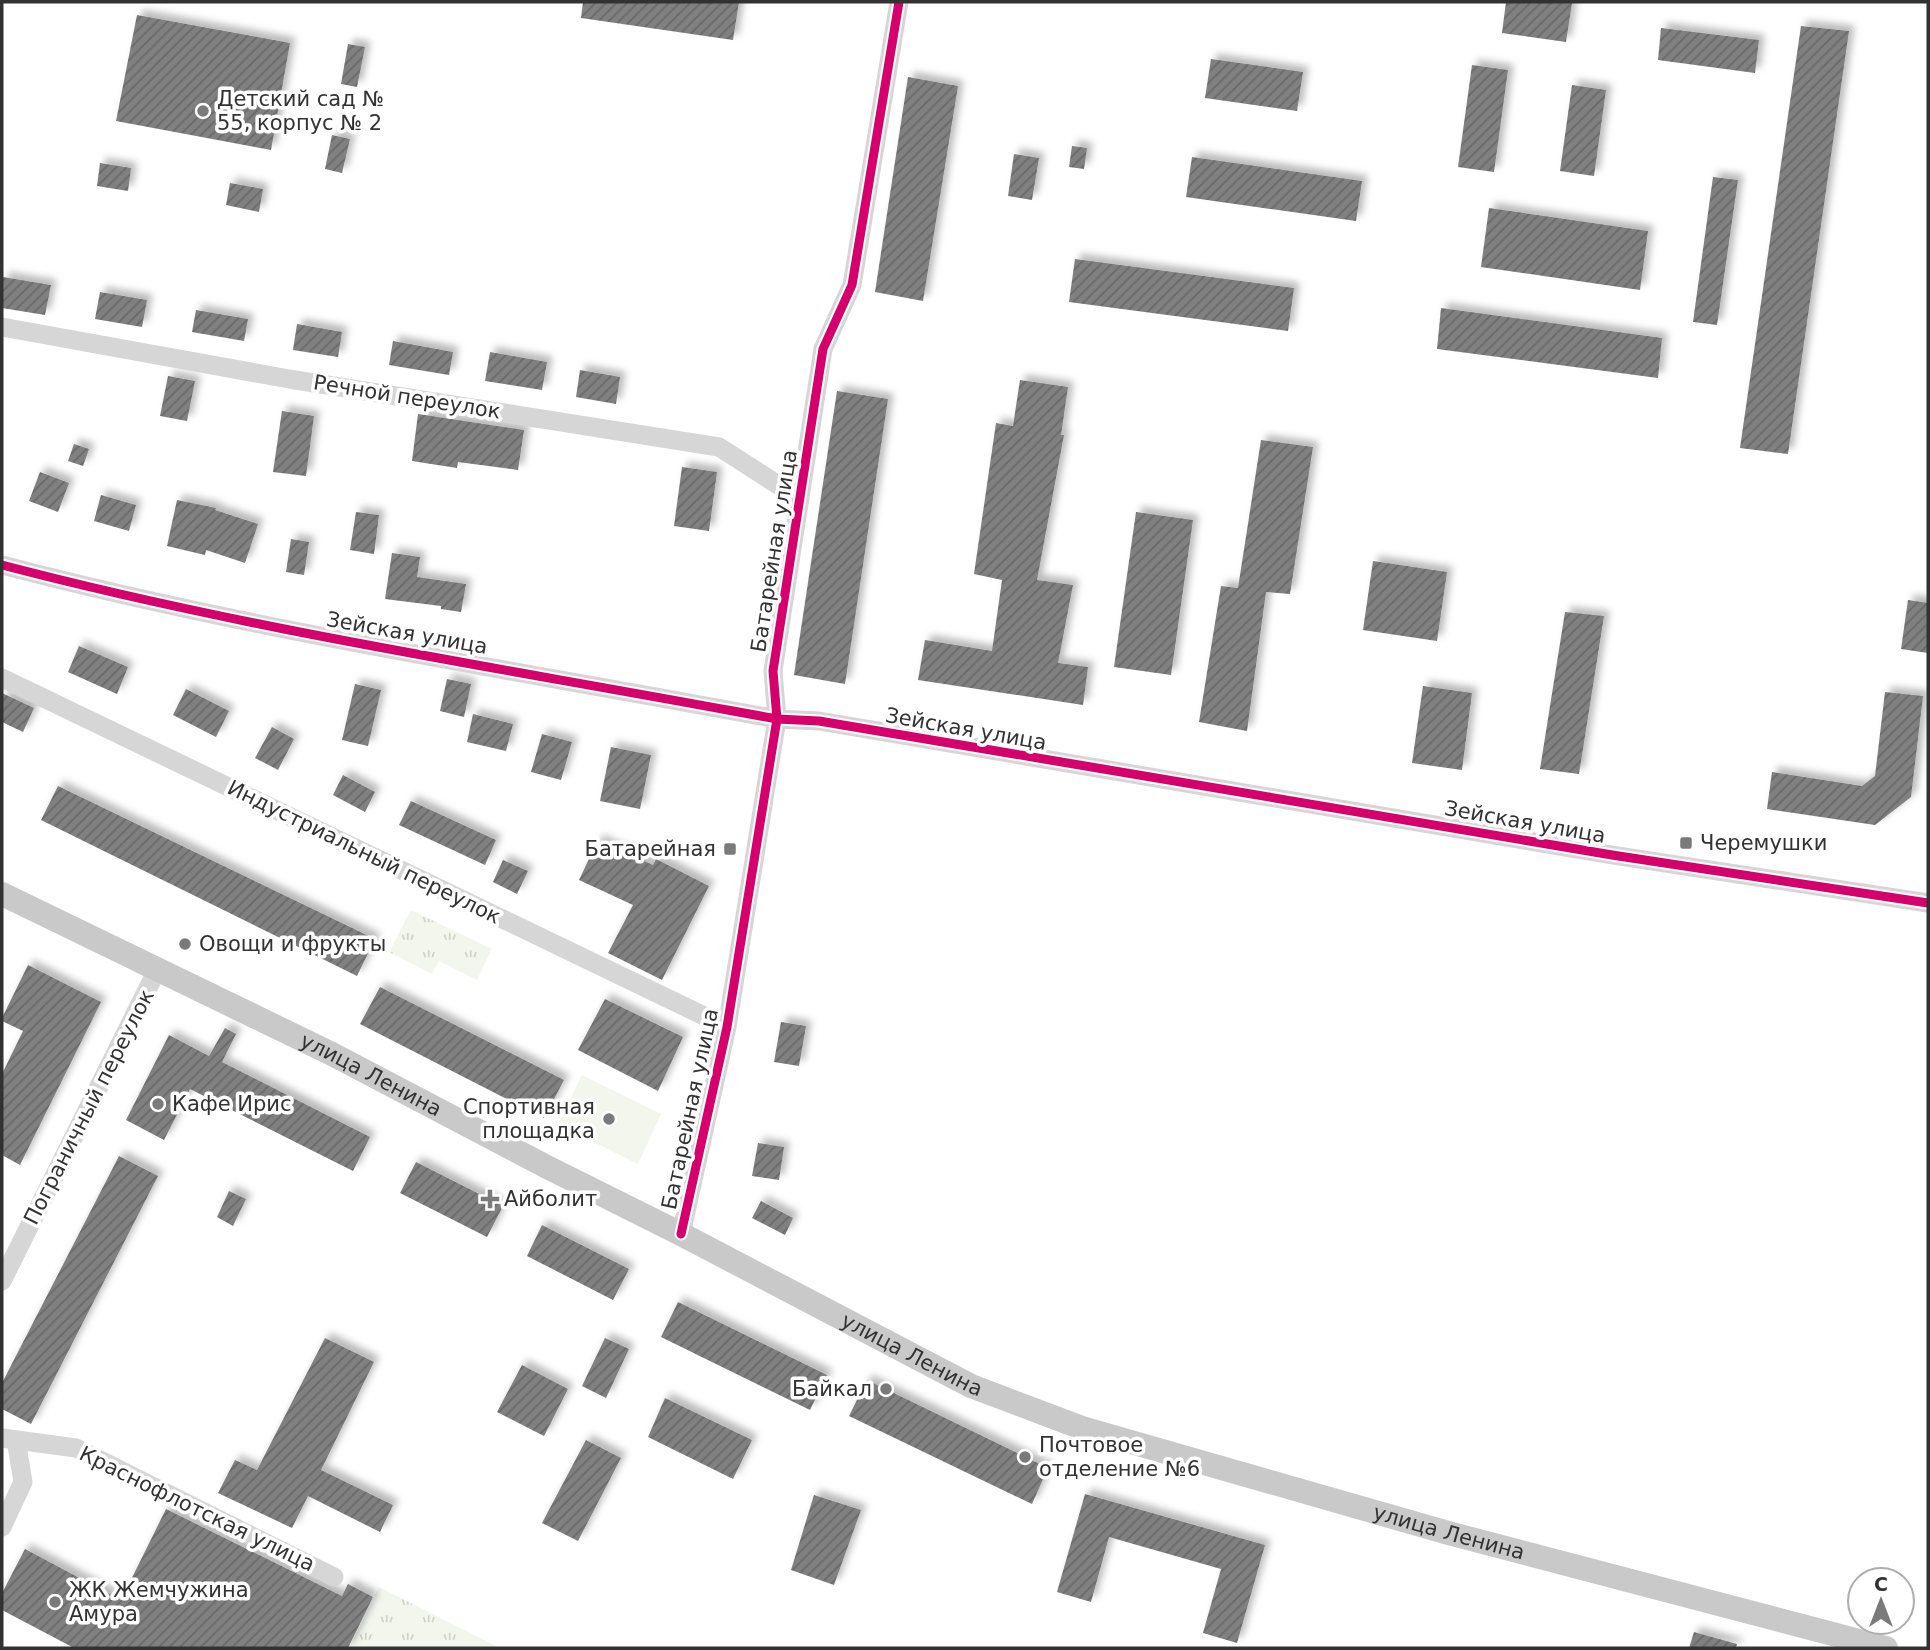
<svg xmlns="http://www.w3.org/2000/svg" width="1930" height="1650" font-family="'DejaVu Sans',sans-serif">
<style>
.grass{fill:#f2f6ed}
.park{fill:url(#park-tufts)}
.building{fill:url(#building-hatch);filter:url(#shadow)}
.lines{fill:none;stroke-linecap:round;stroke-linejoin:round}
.minor{stroke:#d6d6d6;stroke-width:19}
.major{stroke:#c9c9c9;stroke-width:24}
.cycleway-casing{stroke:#fff;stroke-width:13}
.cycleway{stroke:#d6006c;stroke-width:9}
.poi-dot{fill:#7a7a7a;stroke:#fff;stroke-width:2.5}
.labels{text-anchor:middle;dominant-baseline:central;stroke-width:7;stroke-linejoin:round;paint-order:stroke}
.poi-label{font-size:21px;fill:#323232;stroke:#fff;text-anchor:start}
.street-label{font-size:21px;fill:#323232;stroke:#fff}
</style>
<defs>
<pattern id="park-tufts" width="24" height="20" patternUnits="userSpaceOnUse" patternTransform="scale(1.75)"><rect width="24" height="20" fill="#f2f6ed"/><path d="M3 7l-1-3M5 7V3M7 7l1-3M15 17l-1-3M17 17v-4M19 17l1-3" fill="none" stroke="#d0d3cc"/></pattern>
<pattern id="building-hatch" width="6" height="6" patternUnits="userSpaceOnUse" patternTransform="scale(1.75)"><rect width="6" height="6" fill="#808080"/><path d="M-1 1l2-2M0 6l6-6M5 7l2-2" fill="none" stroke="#696969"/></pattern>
<filter id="shadow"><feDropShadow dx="5.5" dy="-5.5" stdDeviation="3.5" flood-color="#0004"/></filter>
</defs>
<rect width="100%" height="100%" fill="#fff"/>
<path class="grass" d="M582 1075 661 1114 638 1164 558 1124Z"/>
<path class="park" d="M411 910 492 949 477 980 439 961 432 974 389 952Z
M379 1587 500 1648H349Z"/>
<path class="building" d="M583 2H739L733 40 581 18Z
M1506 2 1572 3 1566 42 1502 33Z
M137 15 290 43 271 150 116 121Z
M1801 26 1849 31 1788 454 1740 448Z
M1661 28 1759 40 1755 73 1658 60Z
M348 44 365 47 357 87 341 84Z
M1211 59 1303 72 1297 111 1205 98Z
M1472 65 1508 70 1494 172 1458 167Z
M908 77 958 86 923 301 875 292Z
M1572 85 1606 90 1594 176 1560 171Z
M332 135 350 139 342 173 325 169Z
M1072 146 1087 148 1084 169 1069 167Z
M1014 154 1039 158 1032 200 1008 196Z
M1192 157 1362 181 1356 221 1186 197Z
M100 163 131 168 128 191 97 186Z
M1713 177 1738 180 1717 325 1693 322Z
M230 183 263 189 259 212 226 205Z
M1489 208 1648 231 1640 290 1481 267Z
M1075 259 1294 288 1288 331 1069 302Z
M3 277 51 285 45 315 2 308Z
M100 292 147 300 142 327 95 319Z
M1441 308 1662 338 1658 378 1437 349Z
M196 310 248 319 244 341 192 332Z
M297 324 342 332 338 357 293 350Z
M393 341 453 352 449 375 389 365Z
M490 352 547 362 542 390 485 381Z
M580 370 620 377 616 404 576 397Z
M168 376 195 381 187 421 160 416Z
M1020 380 1068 387 1061 435H1064L1037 580 1073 585 1058 663 1088 667 1083 705 918 680 925 640 992 651 1002 580 974 574 996 423 1013 426Z
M837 391 888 399 845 684 794 675Z
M282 411 314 416 306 476 273 472Z
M418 414 524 430 518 470 458 462 457 468 412 461Z
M1261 440 1313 447 1290 594 1266 592 1247 731 1199 722 1221 586 1238 588Z
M74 444 89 449 83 466 68 461Z
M682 467 717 472 709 531 674 526Z
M40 472 69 483 58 512 29 501Z
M101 495 136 505 129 531 94 521Z
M177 500 216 508 215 510 258 524 245 563 206 550 205 555 167 546Z
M356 512 379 515 374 554 350 550Z
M1136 512 1193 520 1171 675 1114 667Z
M291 539 309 542 304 575 286 572Z
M392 553 420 557 417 577 466 584 461 612 441 609V606L385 599Z
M1373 561 1447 572 1437 641 1363 630Z
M1908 600 1928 603V653L1901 649Z
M1565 612 1604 616 1579 774 1540 769Z
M79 646 128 667 117 694 68 672Z
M447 679 471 684 464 717 440 711Z
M355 684 381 690 368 746 342 740Z
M1423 686 1472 693 1462 770 1412 763Z
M186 689 229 711 216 737 173 715Z
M1885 692 1923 696 1911 797 1875 825 1767 809 1772 772 1862 786 1875 776Z
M2 693 34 708 23 732 2 722Z
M473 714 513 724 506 751 467 742Z
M272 727 294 739 278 770 255 758Z
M542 734 572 742 561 780 531 772Z
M611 747 651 755 640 809 600 801Z
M343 775 375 792 365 812 333 795Z
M58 786 375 939 357 976 41 820Z
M411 801 496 840 485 865 399 825Z
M598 840 653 865 656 859 709 886 662 980 608 953 633 905 579 880Z
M503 860 528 871 517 894 493 882Z
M28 965 101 1002 20 1165 2 1155V1074L23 1031 2 1021V1018Z
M380 987 564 1080 544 1118 360 1024Z
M605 999 683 1037 658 1091 578 1050Z
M781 1022 806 1026 799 1066 774 1062Z
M225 1028 236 1034 222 1062 370 1137 353 1171 190 1089 164 1140 126 1120 169 1035 209 1056Z
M758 1143 784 1147 779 1180 752 1176Z
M119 1156 158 1176 31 1424 2 1409V1383Z
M416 1162 503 1206 487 1237 400 1193Z
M229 1191 246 1199 233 1226 217 1217Z
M761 1201 793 1218 785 1235 752 1218Z
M542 1225 629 1269 613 1300 527 1256Z
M678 1302 827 1375 810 1410 661 1337Z
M325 1338 374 1362 321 1470 393 1505 380 1532 308 1496 292 1528 218 1493 235 1460 257 1470Z
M605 1338 629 1349 606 1398 582 1386Z
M522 1365 568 1389 544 1436 497 1412Z
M867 1380 1048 1468 1032 1504 849 1416Z
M665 1398 752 1440 733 1479 648 1437Z
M586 1440 621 1458 578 1541 542 1523Z
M1085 1494 1265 1545 1237 1643 1203 1633 1221 1569 1109 1537 1091 1602 1057 1592Z
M814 1495 861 1510 834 1585 791 1570Z
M166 1509 342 1596 348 1584 373 1597 348 1648H74L2 1610V1593L25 1549 121 1600Z
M1694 1632 1737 1644 1736 1648H1689Z"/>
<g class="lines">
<path class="minor" d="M2 327 289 379 719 447 800 499
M2 565C242 628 489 666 733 711L777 719 819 721 1612 855 1928 903
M2 678 727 1027
M681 1234 727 1027 777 719 773 671 823 349 852 285 899 2
M2 1281 157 970
M2 1438 76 1448 334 1577
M2 1527 23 1482 16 1440"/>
<path class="major" id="s1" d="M2 894 332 1054 547 1167 681 1234 971 1386 1082 1428 1452 1534 1886 1648"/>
<defs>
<path id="cycleway" d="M2 565C242 628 489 666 733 711L777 719 819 721 1612 855 1928 903
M681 1234 727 1027 777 719 773 671 823 349 852 285 899 2"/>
</defs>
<use href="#cycleway" class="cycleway-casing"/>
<use href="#cycleway" class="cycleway"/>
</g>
<g class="poi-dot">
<circle cx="203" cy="111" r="7"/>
<rect x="1679" y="836" width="14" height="14" rx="3.5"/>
<rect x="723" y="842" width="14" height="14" rx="3.5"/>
<circle cx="185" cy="944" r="7"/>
<circle cx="158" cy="1104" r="7"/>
<circle cx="609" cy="1119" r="7"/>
<path d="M486.5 1188.5h7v7h7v7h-7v7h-7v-7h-7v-7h7z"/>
<circle cx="886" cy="1389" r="7"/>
<circle cx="1025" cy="1457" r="7"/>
<circle cx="55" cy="1602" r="7"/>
</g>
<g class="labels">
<g class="poi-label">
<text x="217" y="99">Детский сад №<tspan x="217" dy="24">55, корпус № 2</tspan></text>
<text x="1700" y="843">Черемушки</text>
<text x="716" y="849" text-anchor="end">Батарейная</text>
<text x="199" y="944">Овощи и фрукты</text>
<text x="172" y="1104">Кафе Ирис</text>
<text x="595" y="1107" text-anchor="end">Спортивная<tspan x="595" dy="24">площадка</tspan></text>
<text x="504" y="1199">Айболит</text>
<text x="872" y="1389" text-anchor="end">Байкал</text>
<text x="1039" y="1445">Почтовое<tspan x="1039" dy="24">отделение №6</tspan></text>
<text x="69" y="1590">ЖК Жемчужина<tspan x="69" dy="24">Амура</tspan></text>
</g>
<g class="street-label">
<text transform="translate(407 397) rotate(9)">Речной переулок</text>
<text transform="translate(774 551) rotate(-81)">Батарейная улица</text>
<text transform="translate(407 633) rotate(10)">Зейская улица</text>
<text transform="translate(966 729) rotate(10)">Зейская улица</text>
<text transform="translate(1525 822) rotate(10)">Зейская улица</text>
<text transform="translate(364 852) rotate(26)">Индустриальный переулок</text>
<text stroke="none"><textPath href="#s1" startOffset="411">улица Ленина</textPath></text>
<text transform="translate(89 1107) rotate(-63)">Пограничный переулок</text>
<text transform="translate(690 1109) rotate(-78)">Батарейная улица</text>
<text stroke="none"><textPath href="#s1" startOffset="1020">улица Ленина</textPath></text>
<text transform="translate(197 1509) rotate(26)">Краснофлотская улица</text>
<text stroke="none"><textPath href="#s1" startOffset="1587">улица Ленина</textPath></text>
</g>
</g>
<rect width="1930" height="1650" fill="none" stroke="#323232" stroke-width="7"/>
<g transform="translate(1881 1601)"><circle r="33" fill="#ffffff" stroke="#adadad" stroke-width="2"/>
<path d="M0-5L12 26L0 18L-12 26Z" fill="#7a7a7a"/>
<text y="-10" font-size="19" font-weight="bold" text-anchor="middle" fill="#323232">С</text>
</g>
</svg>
